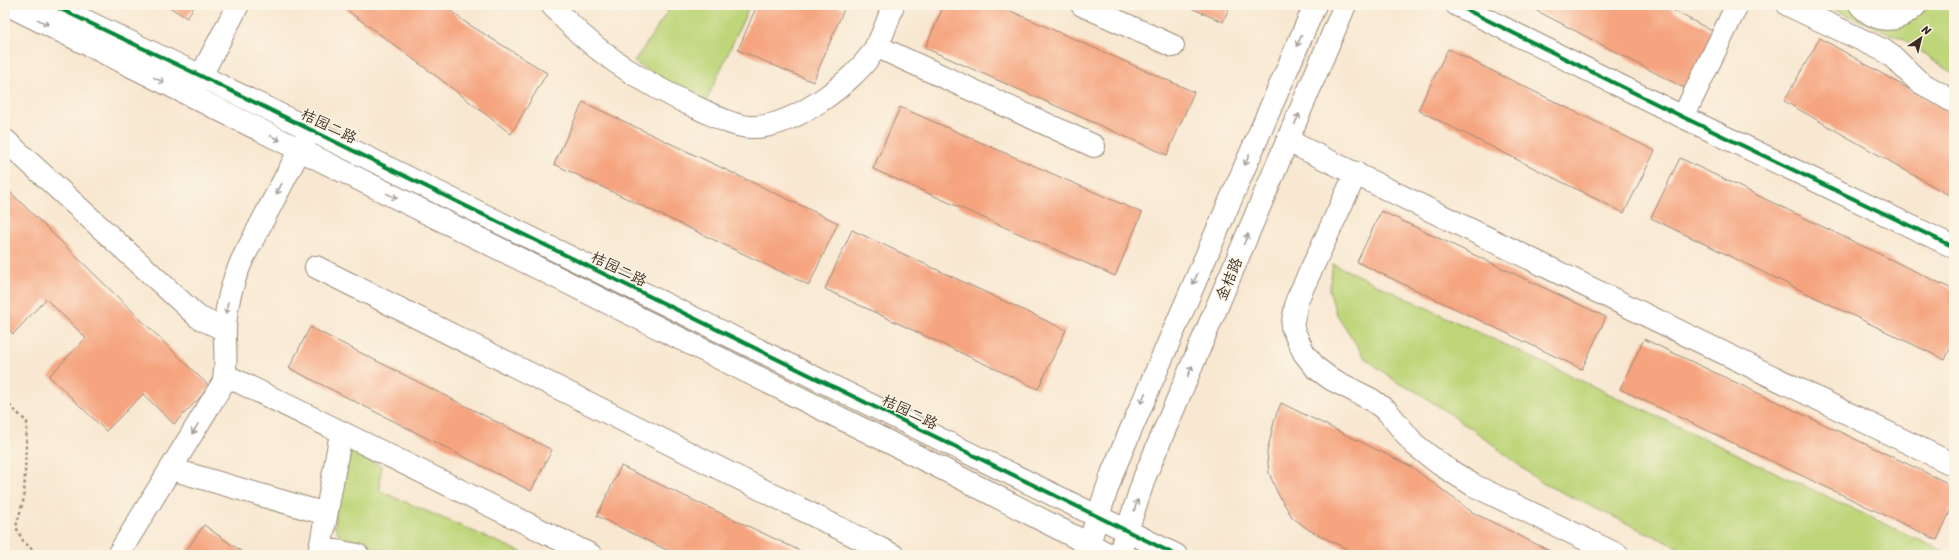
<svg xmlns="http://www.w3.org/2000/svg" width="1959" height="560" font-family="Sriracha,'LXGW WenKai TC',sans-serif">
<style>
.green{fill:#bed579;stroke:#7c804c}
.building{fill:#f5a47f}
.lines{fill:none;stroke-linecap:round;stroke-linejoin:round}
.minor-casing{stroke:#9a8978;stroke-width:24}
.major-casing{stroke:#9a8978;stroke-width:24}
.path{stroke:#9a8978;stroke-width:2.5;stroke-dasharray:3 3;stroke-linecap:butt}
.minor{stroke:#fff;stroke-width:22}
.major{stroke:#fff;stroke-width:22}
.cycleway-casing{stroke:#fcf5e5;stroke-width:6}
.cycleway{stroke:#00873e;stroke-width:4}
.oneway{stroke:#a79f9a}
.labels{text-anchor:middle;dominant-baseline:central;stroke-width:3;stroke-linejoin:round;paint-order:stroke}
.street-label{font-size:15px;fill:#3b2a1e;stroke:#fcf5e5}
</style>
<rect width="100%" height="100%" fill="#fcf5e5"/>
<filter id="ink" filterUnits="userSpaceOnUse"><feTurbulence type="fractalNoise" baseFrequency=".025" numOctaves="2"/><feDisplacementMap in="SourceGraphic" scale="8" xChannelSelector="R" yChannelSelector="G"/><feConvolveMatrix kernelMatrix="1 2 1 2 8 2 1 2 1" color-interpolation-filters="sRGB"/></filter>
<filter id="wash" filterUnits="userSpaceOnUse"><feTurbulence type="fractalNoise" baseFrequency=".012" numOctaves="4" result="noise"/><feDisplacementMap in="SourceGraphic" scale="16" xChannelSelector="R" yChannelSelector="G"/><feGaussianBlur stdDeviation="0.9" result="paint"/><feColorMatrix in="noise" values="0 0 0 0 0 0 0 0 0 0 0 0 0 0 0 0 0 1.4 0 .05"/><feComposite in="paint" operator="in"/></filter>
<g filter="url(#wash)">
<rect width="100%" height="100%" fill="#f8e8d2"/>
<path class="green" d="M672 5H750L705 104 634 62Z
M1824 5H1954V74L1903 39Z
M1333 264 1357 275 1951 555H1694L1540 482 1482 436 1419 393 1398 383 1365 358 1336 313 1329 290Z
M351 451 381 466 380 491 528 555H404L342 540 335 527V515Z"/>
<g id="blocks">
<path class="building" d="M166 5H195L187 18Z
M340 5H443L465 22 547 73 511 134 439 78Z
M757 5H835L844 9 813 82 738 50Z
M944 5H997L1194 92 1167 155 925 48Z
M1184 5H1230L1223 22Z
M1526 5H1663L1716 33 1686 89Z
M1820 38 1954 115V198L1784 101Z
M1448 49 1655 151 1624 213 1418 110Z
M583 102 838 223 809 285 554 164Z
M900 107 1142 213 1115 276 873 169Z
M1680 158 1954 290V340L1945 360 1651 218Z
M5 187 210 387 174 424 143 394 106 431 49 376 86 338 46 299 13 334 5 326Z
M1381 211 1606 317 1582 369 1357 262Z
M852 230 1066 330 1038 389 825 289Z
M310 327 552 450 531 491 289 368Z
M1644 339 1954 486V503L1937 540 1620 389Z
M1281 403 1410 466 1472 512 1558 555H1359L1309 530 1292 517 1278 494 1269 473 1267 452 1275 418Z
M621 466 809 555H677L597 516Z
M204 525 242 552 240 555H183Z"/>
</g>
</g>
<g filter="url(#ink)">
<use href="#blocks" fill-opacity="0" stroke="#9a8978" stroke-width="1"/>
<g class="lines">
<defs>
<path id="minor" d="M8 5 955 475 1110 555
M52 5 201 76 1176 555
M552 5C592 52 646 85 702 110 717 117 733 126 750 127 791 129 851 84 873 52 882 38 888 21 893 5
M1082 5 1173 46
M1457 5 1683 117 1954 247
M1788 5 1883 50 1893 57 1918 81 1954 102
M1860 5C1877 24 1899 23 1916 5
M876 46 1094 146
M194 89 238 5
M1683 117 1737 5
M5 140 198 317 225 330
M1288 141 1954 465
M1356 173 1297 300 1292 327 1304 353 1316 368 1331 379 1372 400 1387 411 1414 444 1441 465 1473 485 1618 555
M316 267 893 555
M225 375 591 555
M171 469 326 514
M320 548 358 555
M118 555 223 383C228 364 224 347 225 328 226 304 232 282 242 260L306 138
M319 555 341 433"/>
<path id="major" d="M1085 555 1113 471 1315 5
M1119 555 1145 476 1345 5"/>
</defs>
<use href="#minor" class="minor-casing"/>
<use href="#major" class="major-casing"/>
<path class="path" d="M5 401 27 422 24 498 16 527 23 541 38 555"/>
<use href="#minor" class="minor"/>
<use href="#major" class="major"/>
<defs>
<path id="cycleway" d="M52 5 201 76 1176 555
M1457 5 1683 117 1954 247"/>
</defs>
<use href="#cycleway" class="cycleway-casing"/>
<use href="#cycleway" class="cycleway"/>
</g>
<defs><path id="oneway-shaft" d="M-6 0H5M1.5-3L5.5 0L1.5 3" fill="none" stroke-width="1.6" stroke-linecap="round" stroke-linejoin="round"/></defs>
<g class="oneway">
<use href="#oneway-shaft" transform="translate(43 22) rotate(26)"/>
<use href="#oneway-shaft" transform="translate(1299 41) rotate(114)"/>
<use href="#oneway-shaft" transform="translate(159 80) rotate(26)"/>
<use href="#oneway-shaft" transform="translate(1297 119) rotate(-67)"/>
<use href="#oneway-shaft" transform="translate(275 138) rotate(27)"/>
<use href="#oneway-shaft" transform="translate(1247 160) rotate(114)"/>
<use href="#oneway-shaft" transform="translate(279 189) rotate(118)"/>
<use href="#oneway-shaft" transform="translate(392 196) rotate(26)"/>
<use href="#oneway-shaft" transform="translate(1246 239) rotate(-67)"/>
<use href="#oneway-shaft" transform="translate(1195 279) rotate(114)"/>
<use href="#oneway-shaft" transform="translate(227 308) rotate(99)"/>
<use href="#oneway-shaft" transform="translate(1190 371) rotate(-67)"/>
<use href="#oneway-shaft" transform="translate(1143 398) rotate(114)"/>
<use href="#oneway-shaft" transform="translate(195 429) rotate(121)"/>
<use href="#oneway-shaft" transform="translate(1136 505) rotate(-72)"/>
</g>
</g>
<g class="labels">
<g class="street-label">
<text transform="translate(329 126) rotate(26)">桔园二路</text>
<text transform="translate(619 269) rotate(26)">桔园二路</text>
<text transform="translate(1229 279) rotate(-67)">金桔路</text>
<text transform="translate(910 412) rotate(26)">桔园二路</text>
</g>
</g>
<rect width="1959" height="560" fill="none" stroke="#fcf5e5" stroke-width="20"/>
<g transform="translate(1921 38) rotate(35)" stroke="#fcf5e5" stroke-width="3" paint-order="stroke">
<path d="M0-3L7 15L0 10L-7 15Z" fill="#3b2a1e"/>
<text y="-6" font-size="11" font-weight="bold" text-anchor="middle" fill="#3b2a1e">N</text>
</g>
</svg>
